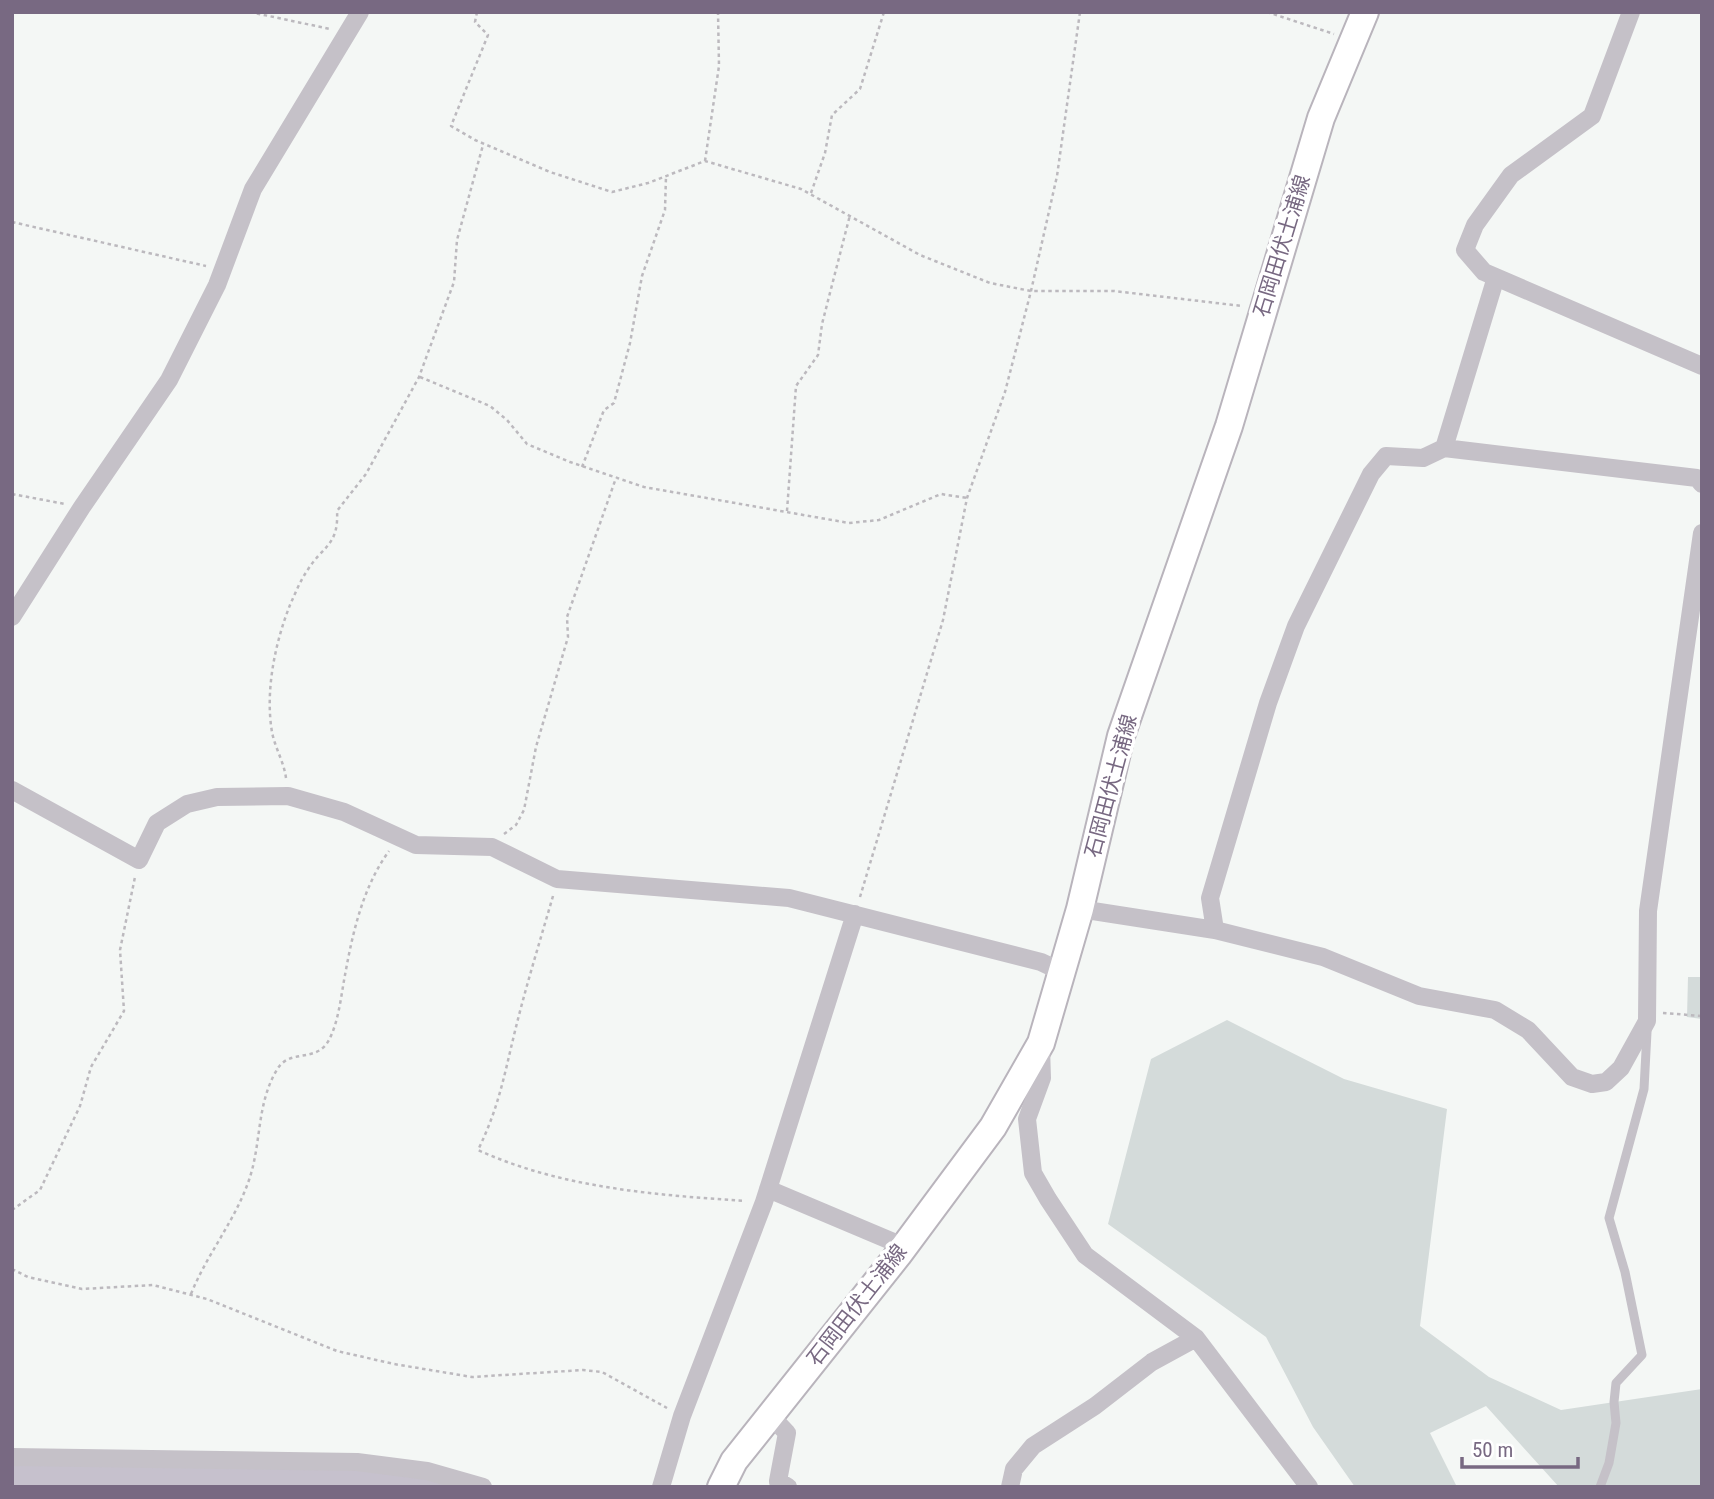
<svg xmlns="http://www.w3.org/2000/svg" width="1714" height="1499" font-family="'Roboto Condensed','Noto Sans JP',sans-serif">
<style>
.green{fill:#d4dbda}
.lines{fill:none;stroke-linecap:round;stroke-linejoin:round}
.river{stroke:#c6c1cd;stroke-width:28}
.secondary-casing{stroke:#b9b4bc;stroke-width:30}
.path{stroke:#bcb9be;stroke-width:2.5;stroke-dasharray:3.5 3.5;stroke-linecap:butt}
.service{stroke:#c5c1c8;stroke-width:9}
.minor{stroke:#c5c1c8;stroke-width:18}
.secondary{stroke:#fff;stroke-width:26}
.labels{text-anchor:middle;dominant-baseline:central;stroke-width:7;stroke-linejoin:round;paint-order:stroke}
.street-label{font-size:21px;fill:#786982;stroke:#fff}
</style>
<rect width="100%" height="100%" fill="#f4f7f5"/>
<path class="green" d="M1688 977H1702V1019L1687 1017Z
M1227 1020 1344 1079 1447 1109 1420 1326 1489 1377 1561 1410 1702 1389V1487H1559L1486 1406 1430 1433 1457 1487H1355L1313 1427 1266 1337 1108 1224 1151 1059Z"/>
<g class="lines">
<path class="river" d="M12 1472 365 1475 452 1487"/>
<defs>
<path id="secondary" d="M721 1487 734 1461 898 1255 993 1127 1041 1043 1080 909 1121 736 1229 426 1321 118 1365 12"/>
</defs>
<use href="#secondary" class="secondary-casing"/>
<path class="path" d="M250 12 330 29
M477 12 475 22 488 35 451 126 475 140 550 172 612 192 648 183 705 161 801 189 920 255 990 283 1031 291H1114L1242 306
M1267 12 1334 34
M705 161 719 66 718 12
M811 193 825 153 832 115 860 89 884 12
M12 222 206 266
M420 377 490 406 507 420 527 444 570 462 644 487 849 523 879 520 941 494 967 498
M582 467 604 410 614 403 630 343 642 276 665 210 666 176
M12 494 65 504
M787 511 796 386 818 355 822 324 850 215
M286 778C284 762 275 748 272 732 265 691 275 643 290 605 295 594 300 581 307 571 322 546 339 546 337 511L366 474 419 377 454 282 457 240 483 145
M504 834 516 825 524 810 536 747 568 637 567 617 616 478
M553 896C540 941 526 986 515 1031 504 1076 499 1107 478 1150 561 1188 656 1195 745 1201
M860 897 943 620 967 498 1005 392 1031 291 1057 176 1080 12
M1663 1013 1702 1016
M12 1210 40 1190 80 1106 91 1067 124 1011 120 950 135 877
M12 1269 28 1277 82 1289 153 1285 207 1299 337 1351 394 1364 472 1377 583 1370 602 1372 667 1408
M191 1294C207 1254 235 1221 249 1180 262 1142 256 1103 278 1068 291 1048 318 1064 330 1038 339 1019 341 996 345 975 353 931 363 887 389 851"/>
<path class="service" d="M1600 1487 1609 1463 1616 1423 1614 1402 1616 1383 1642 1355 1625 1272 1609 1218 1644 1089 1647 1032"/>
<path class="minor" d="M1631 12 1592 116 1511 175 1475 225 1465 250 1484 272 1702 366
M1444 448 1496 277
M12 617 82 507 169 380 217 285 253 189 360 12
M12 790 139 860 157 823 187 804 217 797 288 796 344 812 416 845 492 847 557 879 789 898 1041 962 1062 972
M1080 909 1215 930 1323 957 1419 996 1495 1010 1528 1030 1572 1077 1592 1084 1606 1082 1621 1068 1647 1021 1648 911 1702 533
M1215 930 1210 898 1268 703 1296 626 1371 474 1386 456 1423 458 1444 448 1697 478 1702 484
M1041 1047 1042 1078 1027 1119 1033 1173 1048 1199 1085 1255 1196 1338 1309 1487
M768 1189 903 1246
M770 1415 787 1433 778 1481 788 1487
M12 1457 357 1462 427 1471 483 1487
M661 1487 682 1416 764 1202 855 914
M1010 1487 1014 1469 1033 1446 1095 1406 1152 1362 1196 1338"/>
<use href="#secondary" class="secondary"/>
</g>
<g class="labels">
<g class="street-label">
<text transform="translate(1282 246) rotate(-73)">石岡田伏土浦線</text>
<text transform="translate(1111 786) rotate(-75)">石岡田伏土浦線</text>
<text transform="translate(857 1305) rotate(-52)">石岡田伏土浦線</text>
</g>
</g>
<rect width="1714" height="1499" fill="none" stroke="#786982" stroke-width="28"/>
<path d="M1462 1457v10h116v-10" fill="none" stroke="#786982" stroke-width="3.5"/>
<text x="1472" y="1457" font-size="21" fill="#786982" stroke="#ffffff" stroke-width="5" paint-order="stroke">50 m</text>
</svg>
